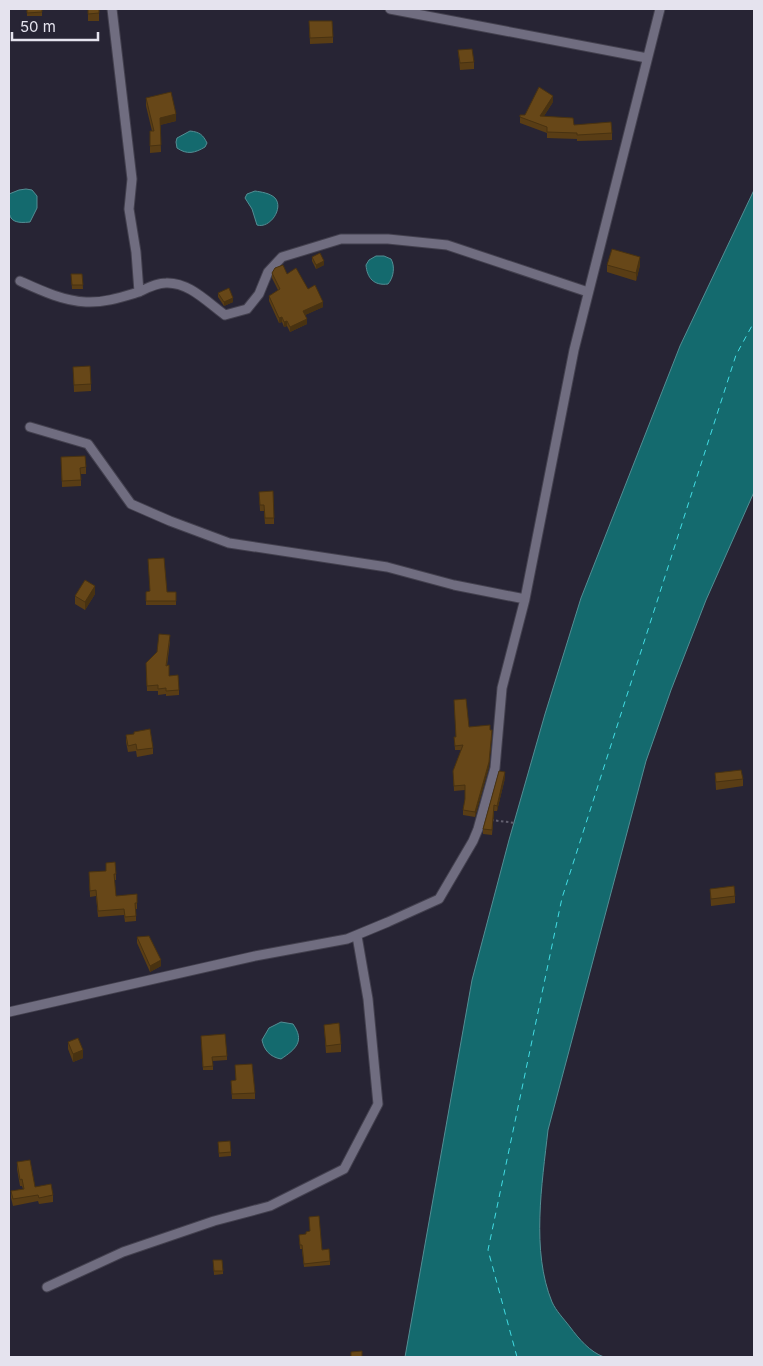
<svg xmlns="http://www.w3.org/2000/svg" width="763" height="1366" font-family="Inter,sans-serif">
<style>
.water{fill:#146a6e;stroke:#538e94}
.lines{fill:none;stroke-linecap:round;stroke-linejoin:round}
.ferry{stroke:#42dde4;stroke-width:1;stroke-dasharray:6 5;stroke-linecap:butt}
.minor-casing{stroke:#43404e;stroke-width:11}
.path{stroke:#625f6e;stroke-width:2;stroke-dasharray:2.5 2.5;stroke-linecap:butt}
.minor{stroke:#706d80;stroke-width:9}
.wall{fill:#593d15}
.shaded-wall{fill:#483211}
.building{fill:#674718;stroke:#483211}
</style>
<rect width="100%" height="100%" fill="#272434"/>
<path class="water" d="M190 131C200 132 203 135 207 143L205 147C195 153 187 155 177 148L176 142 177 138Z
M26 189 32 190 37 196V208L30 222C5 225 9 213 9 194L19 190Z
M754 190V492L706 600 671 690 646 761 548 1130C542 1184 531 1251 552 1302 556 1311 564 1319 570 1327 579 1339 590 1352 604 1357H405L472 980 509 840 545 714 581 598 680 346Z
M255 191C261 192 270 193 275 198 284 208 270 229 257 225L252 209 245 198 247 194Z
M376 256H384L391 259C395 266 394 277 388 284 374 286 367 278 366 265L369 260Z
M281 1022 293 1024C305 1041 296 1049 281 1059 270 1057 264 1050 262 1040L269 1028Z"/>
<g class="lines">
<path class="ferry" d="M517 1357 488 1250 562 898 736 355 754 322"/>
<defs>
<path id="minor" d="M390 9 647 58
M20 281C40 290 63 301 86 302 104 303 122 297 139 292L136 252 129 209 132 179 112 9
M139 292C147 288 156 283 166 283 189 282 207 302 225 315L247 309 259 294 268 272 282 257 341 239H388L447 245 588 292
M30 427 88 444 131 504 170 521 229 543 387 567 454 585 525 599
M9 1012 255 956 347 939 388 922 439 899 473 841 478 829 495 768 502 688 525 599 574 350 660 9
M47 1287 123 1252 214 1221 270 1206 344 1169 378 1104 368 999 357 936"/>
</defs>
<use href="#minor" class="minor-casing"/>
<path class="path" d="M491 820 516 823"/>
<use href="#minor" class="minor"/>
</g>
<path class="wall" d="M27 9H42V16H27Z
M88 9H99V21H88Z
M309 21 333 37V43L310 44Z
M458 50 474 62V69L460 70Z
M146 98 176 121 160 125 161 152 150 153V131H152L146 106Z
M553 102 544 116 574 125 612 133V140L577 141V139L547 138V133L520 123V117Z
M312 257 324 265 316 269 312 261Z
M607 265H640L636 281 607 272Z
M272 273 287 274 308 289 323 307 305 315 307 324 290 332 287 326 284 327 282 322 279 323 269 301V296L278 290 272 278Z
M71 274H82L83 289H72Z
M218 293 233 302 224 306 218 297Z
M73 367 91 384V391L74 392Z
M61 457 86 467V474H81V486L62 487Z
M259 492 274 518V524H265L264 511H260Z
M146 592H176V605H146Z
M95 594 85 610 75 604V596Z
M170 641 167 666 169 676 179 690V695L166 696V694L158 695V691H147L146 663Z
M469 727 490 730 492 734 489 767 475 817 463 815V810L465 800V790L454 791 453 771 461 750H455L454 737H456Z
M126 735 153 748V754L137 757 136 751 128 752 126 742Z
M715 773 743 779V786L716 790Z
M505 778 497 811H494L492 835 483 834V829Z
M106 863 116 874V880H114L116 896 137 903V909H136V921L125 922 124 915 98 917 96 896 90 897 89 872 106 871Z
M710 889 735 896V903L711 906Z
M137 937 161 966 150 972 137 943Z
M324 1025 341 1044V1052L326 1053Z
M201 1036 227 1056V1060L213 1061V1070H203Z
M68 1042 83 1058 73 1062 68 1049Z
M235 1065 255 1093V1099H232L231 1081 236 1080Z
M218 1142 231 1152V1156L219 1157Z
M17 1162 35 1187 53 1195V1202L39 1204 38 1201 13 1206 11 1198V1191L23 1189 22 1186H20L17 1169Z
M310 1231 330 1261V1265L304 1267 302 1249H300L299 1235 306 1234Z
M213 1260 223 1271V1274L214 1275Z"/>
<path class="shaded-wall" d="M553 96V102L540 122V116Z
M176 114V121L160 125V118Z
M640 257V265L636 281V273Z
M324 261V265L316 269V265Z
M233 298V302L224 306V302Z
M323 302V307L303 316V311Z
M282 317V322L279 323V318Z
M307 319V324L290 332V327Z
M287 321V326L284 327V322Z
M95 586V594L85 610V602Z
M492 730 489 767 475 817V812Z
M505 772V778L497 811V806Z
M161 960V966L150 972V966Z
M83 1050V1058L73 1062V1054Z"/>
<path class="building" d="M27 9H42V12L27 13Z
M88 9H99V13L88 14Z
M309 21H332L333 37 310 38Z
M472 49 474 62 460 63 458 50Z
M539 87 553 96 540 116 573 118 574 125 611 122 612 133 577 135V133L547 132V127L520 117V115H525Z
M171 92 176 114 160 118 161 145 150 146V131H154L146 98Z
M612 249 640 257 636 273 607 265Z
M320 253 324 261 316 265 312 257Z
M283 265 287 274 296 268 308 289 315 285 323 302 303 311 307 319 290 327 287 321 284 322 282 317 279 318 269 296 280 289 272 273 275 268Z
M71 274H82L83 285H72Z
M229 288 233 298 224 302 218 293Z
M90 366 91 384 74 385 73 367Z
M85 456 86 467 80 468 81 480 62 481 61 457Z
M273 491 274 518H265L264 505H260L259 492Z
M164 558 167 592H176V601H146V592L150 591 148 559Z
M85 580 95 586 85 602 75 596Z
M159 634 170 635 166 666 169 665V676L178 675 179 690 166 691V688L158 689V685L147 686 146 663 157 652Z
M466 699 469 727 490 725V730H492L489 762 475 812 463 810 465 799V785L454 786 453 771 463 745 455 746 454 737H456L454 700Z
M150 729 153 748 137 750 136 744 128 746 126 735 134 734V732Z
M741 770 743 779 716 782 715 773Z
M499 771 505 772 497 806 494 805 492 830 483 829Z
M115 862 116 874H114L116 896 137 894V903H135L136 916 125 917 124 909 98 911 96 890 90 891 89 872 106 871V863Z
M734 886 735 896 711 899 710 889Z
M149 936 161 960 150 966 137 937Z
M339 1023 341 1044 326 1046 324 1025Z
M225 1034 227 1056 212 1057 213 1066 203 1067 201 1036Z
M78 1038 83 1050 73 1054 68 1042Z
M252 1064 255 1093 232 1094 231 1081 236 1080 235 1065Z
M230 1141 231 1152 219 1153 218 1142Z
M30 1160 35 1187 51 1184 53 1195 39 1198 38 1195 13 1199 11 1191 24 1189 22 1179 20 1180 17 1162Z
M319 1216 322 1250 329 1249 330 1261 304 1264 302 1245H300L299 1235 306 1234V1232L310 1231 309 1217Z
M213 1260H222L223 1271H214Z
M362 1351V1357H351V1352Z"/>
<rect width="763" height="1366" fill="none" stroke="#e5e3ee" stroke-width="20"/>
<path d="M12 32v8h86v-8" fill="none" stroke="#e5e3ee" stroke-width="2.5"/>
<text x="20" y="32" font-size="15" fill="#e5e3ee" stroke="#272434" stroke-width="4" paint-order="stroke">50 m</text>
</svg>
